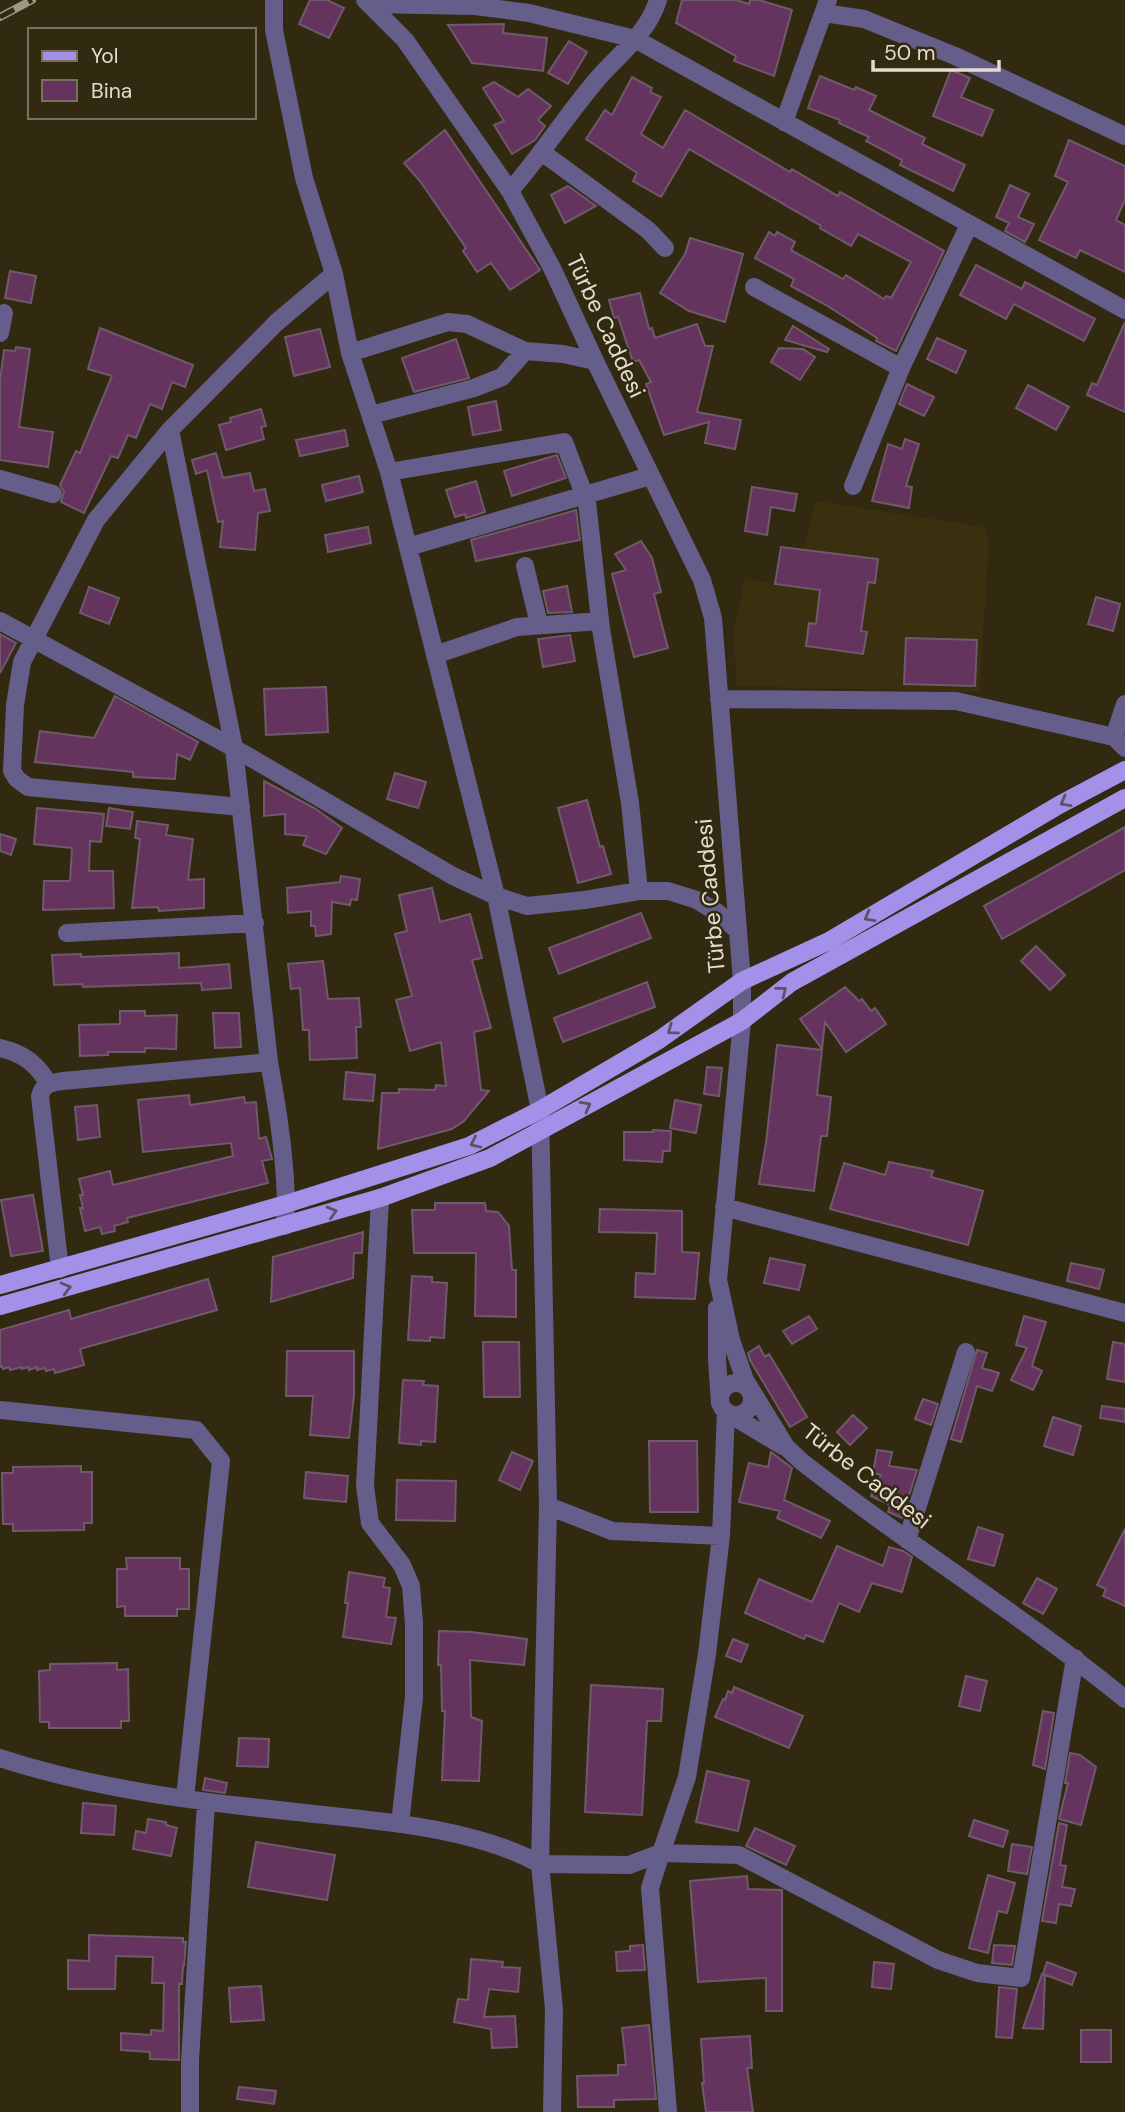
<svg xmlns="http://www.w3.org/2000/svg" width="1125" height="2112" font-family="'DM Sans',sans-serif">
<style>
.built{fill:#3a3010}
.building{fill:#64345e;stroke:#6f596b;stroke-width:2}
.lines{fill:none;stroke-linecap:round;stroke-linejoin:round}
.minor{stroke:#665e8a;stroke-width:18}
.major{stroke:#a290e9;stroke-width:18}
.rail-casing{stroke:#9f9886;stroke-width:8}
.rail{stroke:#322911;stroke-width:5;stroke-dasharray:16;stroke-linecap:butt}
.oneway{stroke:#5f5267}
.labels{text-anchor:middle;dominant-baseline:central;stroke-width:5;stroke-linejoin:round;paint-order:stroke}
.street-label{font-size:23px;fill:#e3ddcf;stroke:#322911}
</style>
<rect width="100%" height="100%" fill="#322911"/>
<path class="built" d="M815 501 978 526 985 529 989 543 979 692 736 686 734 626 745 578 775 584 803 554Z"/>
<path class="building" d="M310 0H327L344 8 329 38 299 24Z
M682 0H736L749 4 750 0H759L792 10 774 76 734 61 736 56 676 23Z
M504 24 503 33 547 38 543 71 472 63 448 25Z
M569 41 587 52 568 84 548 73Z
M951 70 970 78 961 97 993 110 982 136 933 116Z
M820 76 854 90 856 87 876 96 869 110 925 138 922 144 965 165 953 191 900 165 902 160 866 141 869 137 839 123 840 120 808 108Z
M632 77 652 88 650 92 661 97 641 134 663 148 685 110 790 172 792 169 838 196 840 192 944 251 896 351 876 341 877 338 826 305 791 286 794 279 755 258 769 232 775 236 777 232 795 242 791 250 843 279 846 275 884 299 886 296 891 298 911 262 858 234 851 246 820 228 821 226 689 149 661 197 633 181 637 173 586 139 605 110 612 115Z
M494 82 518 97 528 89 551 106 538 120 545 126 535 140 512 154 494 125 504 121 483 88Z
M445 130 540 270 510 290 491 263 477 272 463 251 466 248 420 181 404 163Z
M1069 140 1125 166V200L1116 220 1125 225V272L1080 250 1076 258 1039 240 1068 182 1055 176Z
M1010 185 1029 194 1018 217 1034 224 1025 242 1005 231 1009 223 996 217Z
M568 186 596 206 565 223 551 195Z
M690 238 743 254 725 322 689 311 660 293 685 254Z
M976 265 1022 289 1025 282 1095 319 1084 341 1014 304 1006 319 960 295Z
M10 271 36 276 31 303 5 298Z
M640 293 649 329 652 328 655 338 697 324 705 346H713L697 412 741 420 735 449 705 443 709 422 664 435 646 384 651 382 639 360 633 362 618 317 614 318 609 300Z
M1125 322V412L1087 395 1092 383 1097 385Z
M793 326 829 349 827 352 785 340Z
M100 328 193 365 185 387 172 382 162 409 150 404 136 438 128 435 118 458 111 456 84 513 61 502 64 492 60 485 76 451 80 453 112 376 88 369Z
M320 329 330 367 294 376 285 337Z
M937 338 966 351 956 373 927 359Z
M456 339 469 378 414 392 402 358Z
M16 347 30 349 19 427 53 432 48 467 0 460V380L4 350 15 351Z
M779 348 803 349 815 357 800 380 771 362Z
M907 384 934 397 924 416 899 404Z
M1028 385 1069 407 1056 430 1016 408Z
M496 401 501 430 473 435 468 407Z
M261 409 266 426 261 427 264 439 226 450 219 425 231 422 230 418Z
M345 430 348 446 300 456 296 440Z
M905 439 919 444 906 486 912 487 909 508 872 501 888 444 902 449Z
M216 453 223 478 250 473 254 491 265 489 270 511 258 513 255 550 220 547 223 521 218 522 207 470 196 474 192 460Z
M557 455 566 478 512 496 504 471Z
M359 476 363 492 326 501 322 485Z
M476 481 485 512 466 518 465 514 455 517 446 490Z
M752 487 797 494 794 511 771 507 767 535 745 531Z
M576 510 580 540 476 561 471 540Z
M368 527 371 543 328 552 325 535Z
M641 541 652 558 661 592 654 594 668 648 634 657 612 574 626 570 615 554Z
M781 547 878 559 875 583 868 582 861 631 867 632 863 654 806 646 809 623 816 624 820 590 775 584Z
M567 586 572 612 548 613 543 591Z
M89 587 119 598 109 624 80 613Z
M1096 597 1120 604 1113 631 1088 624Z
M0 634 16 643 0 673Z
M570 635 575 661 543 667 538 639Z
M906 638 977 640 975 686 904 684Z
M326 687 328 732 266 735 264 689Z
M115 696 198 742 190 760 177 754 175 779 133 777V772L35 762 40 731 94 738Z
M395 773 426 782 418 808 387 799Z
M264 781 316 809 342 828 326 854 303 845 307 836 285 834V814L264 816Z
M587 800 600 847 603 846 611 874 578 883 558 808Z
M37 808 104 814 101 842 90 841 89 871H113L114 908 43 910 44 881H70L72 848 34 844Z
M109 808 133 812 130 829 106 826Z
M137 821 168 825 166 835 193 839 188 880 204 879V908L159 911 158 907 132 908 140 839 135 838Z
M1125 827V870L1002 939 984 906Z
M0 834 16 839 11 855 0 851Z
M341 876 360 879 357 900 351 899 350 905 332 902 331 934 316 936 315 926H311V911L288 913 287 888 340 882Z
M432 888 440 922 470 914 482 958 472 960 491 1028 474 1032 481 1090 489 1091 464 1121 452 1129 378 1149 382 1093H399V1089L435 1090 436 1085 446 1086 441 1042 410 1051 396 1000 412 996 395 934 407 931 399 895Z
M641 913 651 938 559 974 549 948Z
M1036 946 1065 975 1050 990 1021 961Z
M179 953V968L229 964 231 988 202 990 201 983 83 987 82 984 54 985 52 955 81 954V957Z
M323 961 328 999 359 998 361 1027H356L357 1058 310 1060 309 1030H303L300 988 291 989 288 964Z
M647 982 655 1007 563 1042 554 1018Z
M845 987 859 1001 862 999 871 1011 875 1008 886 1024 846 1052 825 1022 822 1049 800 1019Z
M120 1011H145V1016L177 1015 176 1049 145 1048V1052H108V1055L80 1056 79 1025 120 1024Z
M213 1013H239L241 1047 215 1048Z
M777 1045 822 1050 817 1095 831 1097 827 1136H821L814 1191 759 1184 766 1143Z
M707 1067 722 1068 719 1096 704 1094Z
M346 1072 375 1075 373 1101 344 1099Z
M189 1095 190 1105 244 1097 245 1103 256 1102 259 1139 266 1137 272 1159 262 1161 268 1183 127 1218 128 1222 114 1226 115 1231 102 1234 100 1227 85 1231 80 1208H83L80 1195H83L79 1179 110 1171 113 1185 233 1156 231 1143 143 1152 138 1100Z
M675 1100 701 1105 696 1133 670 1128Z
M97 1105 100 1137 78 1140 75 1107Z
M653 1130 671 1131 670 1151H663L662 1162 624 1160V1132H653Z
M889 1162 933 1171 931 1177 983 1191 968 1245 830 1209 844 1163 885 1175Z
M33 1195 43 1251 11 1256 1 1200Z
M435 1203H485L486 1211 498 1212 509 1226 512 1270H516V1317L475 1316 476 1253H414L412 1210H435Z
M600 1209 682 1211V1252L699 1253 695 1299 635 1297 636 1273 655 1274 657 1233 599 1232Z
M363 1232 362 1253H354L353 1278 271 1302 273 1257Z
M770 1258 805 1265 799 1290 764 1283Z
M1071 1263 1104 1270 1099 1289 1067 1281Z
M412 1276 432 1277V1282L447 1283 444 1338 430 1337V1341L408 1340Z
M208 1279 217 1310 80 1349 84 1365 55 1373 54 1369 46 1371 45 1368 37 1370V1367L29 1370V1367L22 1369V1367L10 1370 9 1367 3 1369 2 1366 0 1367V1330L69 1310 71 1319Z
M809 1316 817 1329 792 1344 783 1331Z
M1024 1316 1046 1322 1032 1366 1042 1371 1033 1390 1011 1380 1027 1348 1016 1345Z
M483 1342H519L520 1397H484Z
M1113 1342 1125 1344V1382L1107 1379Z
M759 1346 765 1357 769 1354 807 1417 790 1427 750 1360 748 1353Z
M977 1350 987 1353 982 1368 999 1373 992 1391 977 1386 961 1442 951 1439Z
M287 1351H354V1396L349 1438 310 1435 313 1396H286Z
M403 1380 424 1381 423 1385 438 1386 435 1442 421 1441V1445L399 1443Z
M923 1399 938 1404 931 1425 915 1419Z
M1102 1406 1125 1409V1422L1100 1418Z
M853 1415 867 1428 850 1445 837 1432Z
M1053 1417 1081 1426 1073 1455 1044 1446Z
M649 1441H697L698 1512H650Z
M877 1450 892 1452 889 1466 917 1470 902 1518 888 1512 890 1505 871 1496 881 1475 873 1473Z
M512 1452 533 1461 520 1490 499 1480Z
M771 1452 792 1468 784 1500 830 1521 821 1538 777 1518 780 1511 739 1502 749 1463 768 1467Z
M81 1466V1472H92V1523H84V1530L13 1531V1524H3L2 1473H13V1467Z
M306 1472 348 1476 346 1502 304 1498Z
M397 1480 456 1481 455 1521 396 1520Z
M978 1527 1003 1535 994 1566 968 1559Z
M1125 1529V1606L1103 1596 1106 1589 1097 1585Z
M837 1546 883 1566 889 1547 903 1551 912 1557 902 1592 872 1583 859 1612 839 1603 823 1642 806 1635 804 1639 745 1613 759 1579 812 1602Z
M126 1558H180V1569H189V1609H177V1616H125V1606L117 1607V1569H127Z
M349 1572 385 1578 383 1587 390 1588 386 1617 396 1618 391 1644 343 1637 348 1603H345Z
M1037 1578 1057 1589 1043 1614 1023 1603Z
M439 1631 471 1632 527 1639 524 1665 470 1660 471 1717 482 1721 479 1781 442 1780 445 1711H442L441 1665H438Z
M733 1639 748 1645 741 1662 726 1656Z
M117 1663V1670L128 1669 129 1721H121V1728H49V1722H40L39 1671 50 1670V1664Z
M966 1676 987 1681 980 1711 959 1706Z
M591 1685 663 1689 661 1721H647L642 1815 585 1812Z
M734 1687 803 1716 789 1748 715 1717 723 1699 725 1700 728 1691 732 1693Z
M1043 1711 1054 1713 1045 1769 1033 1765Z
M239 1738 269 1739 268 1767 237 1766Z
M1070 1753 1080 1755 1096 1767 1081 1825 1059 1819 1068 1783H1065Z
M707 1771 749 1781 738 1831 696 1822Z
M205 1778 227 1783 225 1793 203 1790Z
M83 1803 116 1806 114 1835 81 1833Z
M148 1819 166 1822V1825L177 1828 171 1856 133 1849 136 1831 146 1833Z
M974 1820 1008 1831 1003 1847 969 1836Z
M1059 1823 1067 1825 1060 1865 1066 1866 1062 1887 1075 1889 1071 1906 1059 1904 1056 1923 1042 1921Z
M755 1828 795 1846 786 1865 746 1846Z
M256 1842 335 1855 327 1900 248 1887Z
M1012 1844 1032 1847 1027 1874 1008 1871Z
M988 1875 1015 1883 1007 1913 998 1911 988 1953 969 1948Z
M747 1876 748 1889 782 1890V2011H766V1978L698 1982 690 1881Z
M89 1935 183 1938V1942H186L184 1966H183L182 1984H179V2060L150 2059V2052L121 2050V2033L151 2035V2030L163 2031 164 1983H152L153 1957 116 1956 115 1989H68V1960L89 1961Z
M643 1945 645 1970 617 1971 616 1952 630 1951V1946Z
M994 1945 1015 1946 1012 1965 992 1963Z
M471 1959 503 1962 502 1967 520 1968 518 1992 489 1989 484 2017 515 2016 517 2047 492 2048 491 2029 454 2022 458 1999 468 2000Z
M874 1962 894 1964 891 1989 872 1987Z
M1047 1962 1076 1973 1072 1985 1043 1974Z
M1042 1974 1045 1975 1043 2029 1023 2028Z
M261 1986 264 2020 231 2022 229 1988Z
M999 1987 1017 1989 1012 2038 996 2037Z
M649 2025 656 2099 614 2100V2107H578L577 2076 618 2075V2065H626L622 2028Z
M1081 2030H1111V2062H1081Z
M750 2036 752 2068H747L753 2112H706L702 2083H704L701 2039Z
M239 2087 276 2091 274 2104 237 2099Z"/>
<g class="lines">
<path class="minor" d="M365 0 405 40 510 191 552 268 595 361 702 580 713 618 742 981V1021L718 1280 731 1340 745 1380 786 1447 801 1461C906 1544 1021 1614 1125 1699
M370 4 475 6 529 13 635 39 1125 310
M824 13 864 19 955 56 1125 136
M784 122 828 0
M543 153 648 230 665 248
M510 191C542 154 568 113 600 76 622 52 648 32 658 0
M754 287 901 368 969 225
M0 333 4 313
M350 353 448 322 467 324 525 351 563 354 595 361
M371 415 474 388 502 377 525 351
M170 430 234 748 269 1062C278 1110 289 1177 285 1226
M389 472 564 442 587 502 601 629 630 803 639 891
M0 479 53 494
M853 486 901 368
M408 547 650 476
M525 566 539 624
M0 621 234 748 453 876 496 896 527 906 585 900 639 891H668L697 900 718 913 737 930
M435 655 517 627 600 621
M719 699 956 701 1114 737 1125 748
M1114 737 1125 704
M241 807 28 787 17 779 12 771 15 705 22 662 96 520 170 430 277 322 334 274
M67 933 255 923
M0 1048C23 1053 37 1064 48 1083
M380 1198 365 1486 370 1523 402 1565 411 1586 414 1624V1697L400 1824
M724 1207 1125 1313
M60 1269 40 1096C44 1083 50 1083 63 1081L269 1062
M717 1308V1360L720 1403
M720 1399a16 16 0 1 1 32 0a16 16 0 1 1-32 0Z
M0 1410 196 1430 221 1461 185 1798
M731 1415 783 1446
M548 1506 612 1531 721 1536
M907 1540 966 1352
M0 1758C92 1788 191 1801 287 1811 366 1820 469 1825 540 1864L548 1506 540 1110 496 896 389 472 350 353 334 274 304 178 274 30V0
M190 2112V2060L206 1802
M552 2112 554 2009 540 1864 629 1865 661 1853 687 1777 707 1654 721 1536 726 1412
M668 2112 650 1888 661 1853 739 1855 938 1960 977 1973 1021 1978 1075 1658"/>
<path class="major" d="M0 1285 286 1204 469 1146 540 1110 659 1040 742 981 829 941 1059 805 1125 770
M0 1306 380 1198 490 1158 742 1021 792 982 1125 798"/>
<defs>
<path id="rail" d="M0 17 32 0"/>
</defs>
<use href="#rail" class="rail-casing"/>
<use href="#rail" class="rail"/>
</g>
<defs><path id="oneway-chevron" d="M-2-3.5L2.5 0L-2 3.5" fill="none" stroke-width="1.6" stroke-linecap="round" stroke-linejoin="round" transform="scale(1.75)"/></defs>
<g class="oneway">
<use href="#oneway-chevron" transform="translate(1065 802) rotate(151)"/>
<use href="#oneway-chevron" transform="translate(869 917) rotate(150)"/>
<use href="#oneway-chevron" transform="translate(782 991) rotate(-38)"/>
<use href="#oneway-chevron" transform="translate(672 1030) rotate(144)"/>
<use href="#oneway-chevron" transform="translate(586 1106) rotate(-29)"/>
<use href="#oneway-chevron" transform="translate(475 1143) rotate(155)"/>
<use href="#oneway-chevron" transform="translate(332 1212) rotate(-16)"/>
<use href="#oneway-chevron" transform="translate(66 1288) rotate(-15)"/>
</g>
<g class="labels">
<g class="street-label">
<text transform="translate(606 326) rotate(65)">Türbe Caddesi</text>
<text transform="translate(710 896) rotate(-95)">Türbe Caddesi</text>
<text transform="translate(867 1476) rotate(38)">Türbe Caddesi</text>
</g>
</g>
<rect x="28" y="28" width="228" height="91" fill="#322911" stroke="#79715d" stroke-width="2"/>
<rect x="42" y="51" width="35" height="10" fill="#a290e9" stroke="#79715d" stroke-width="2"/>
<text x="91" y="63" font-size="21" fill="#e3ddcf">Yol</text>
<rect x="42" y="80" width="35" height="21" fill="#64345e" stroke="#79715d" stroke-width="2"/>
<text x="91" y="98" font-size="21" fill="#e3ddcf">Bina</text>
<path d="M873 60v10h126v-10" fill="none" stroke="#e3ddcf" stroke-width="3.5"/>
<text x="884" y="60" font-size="21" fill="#e3ddcf" stroke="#322911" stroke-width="5" paint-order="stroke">50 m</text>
</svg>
